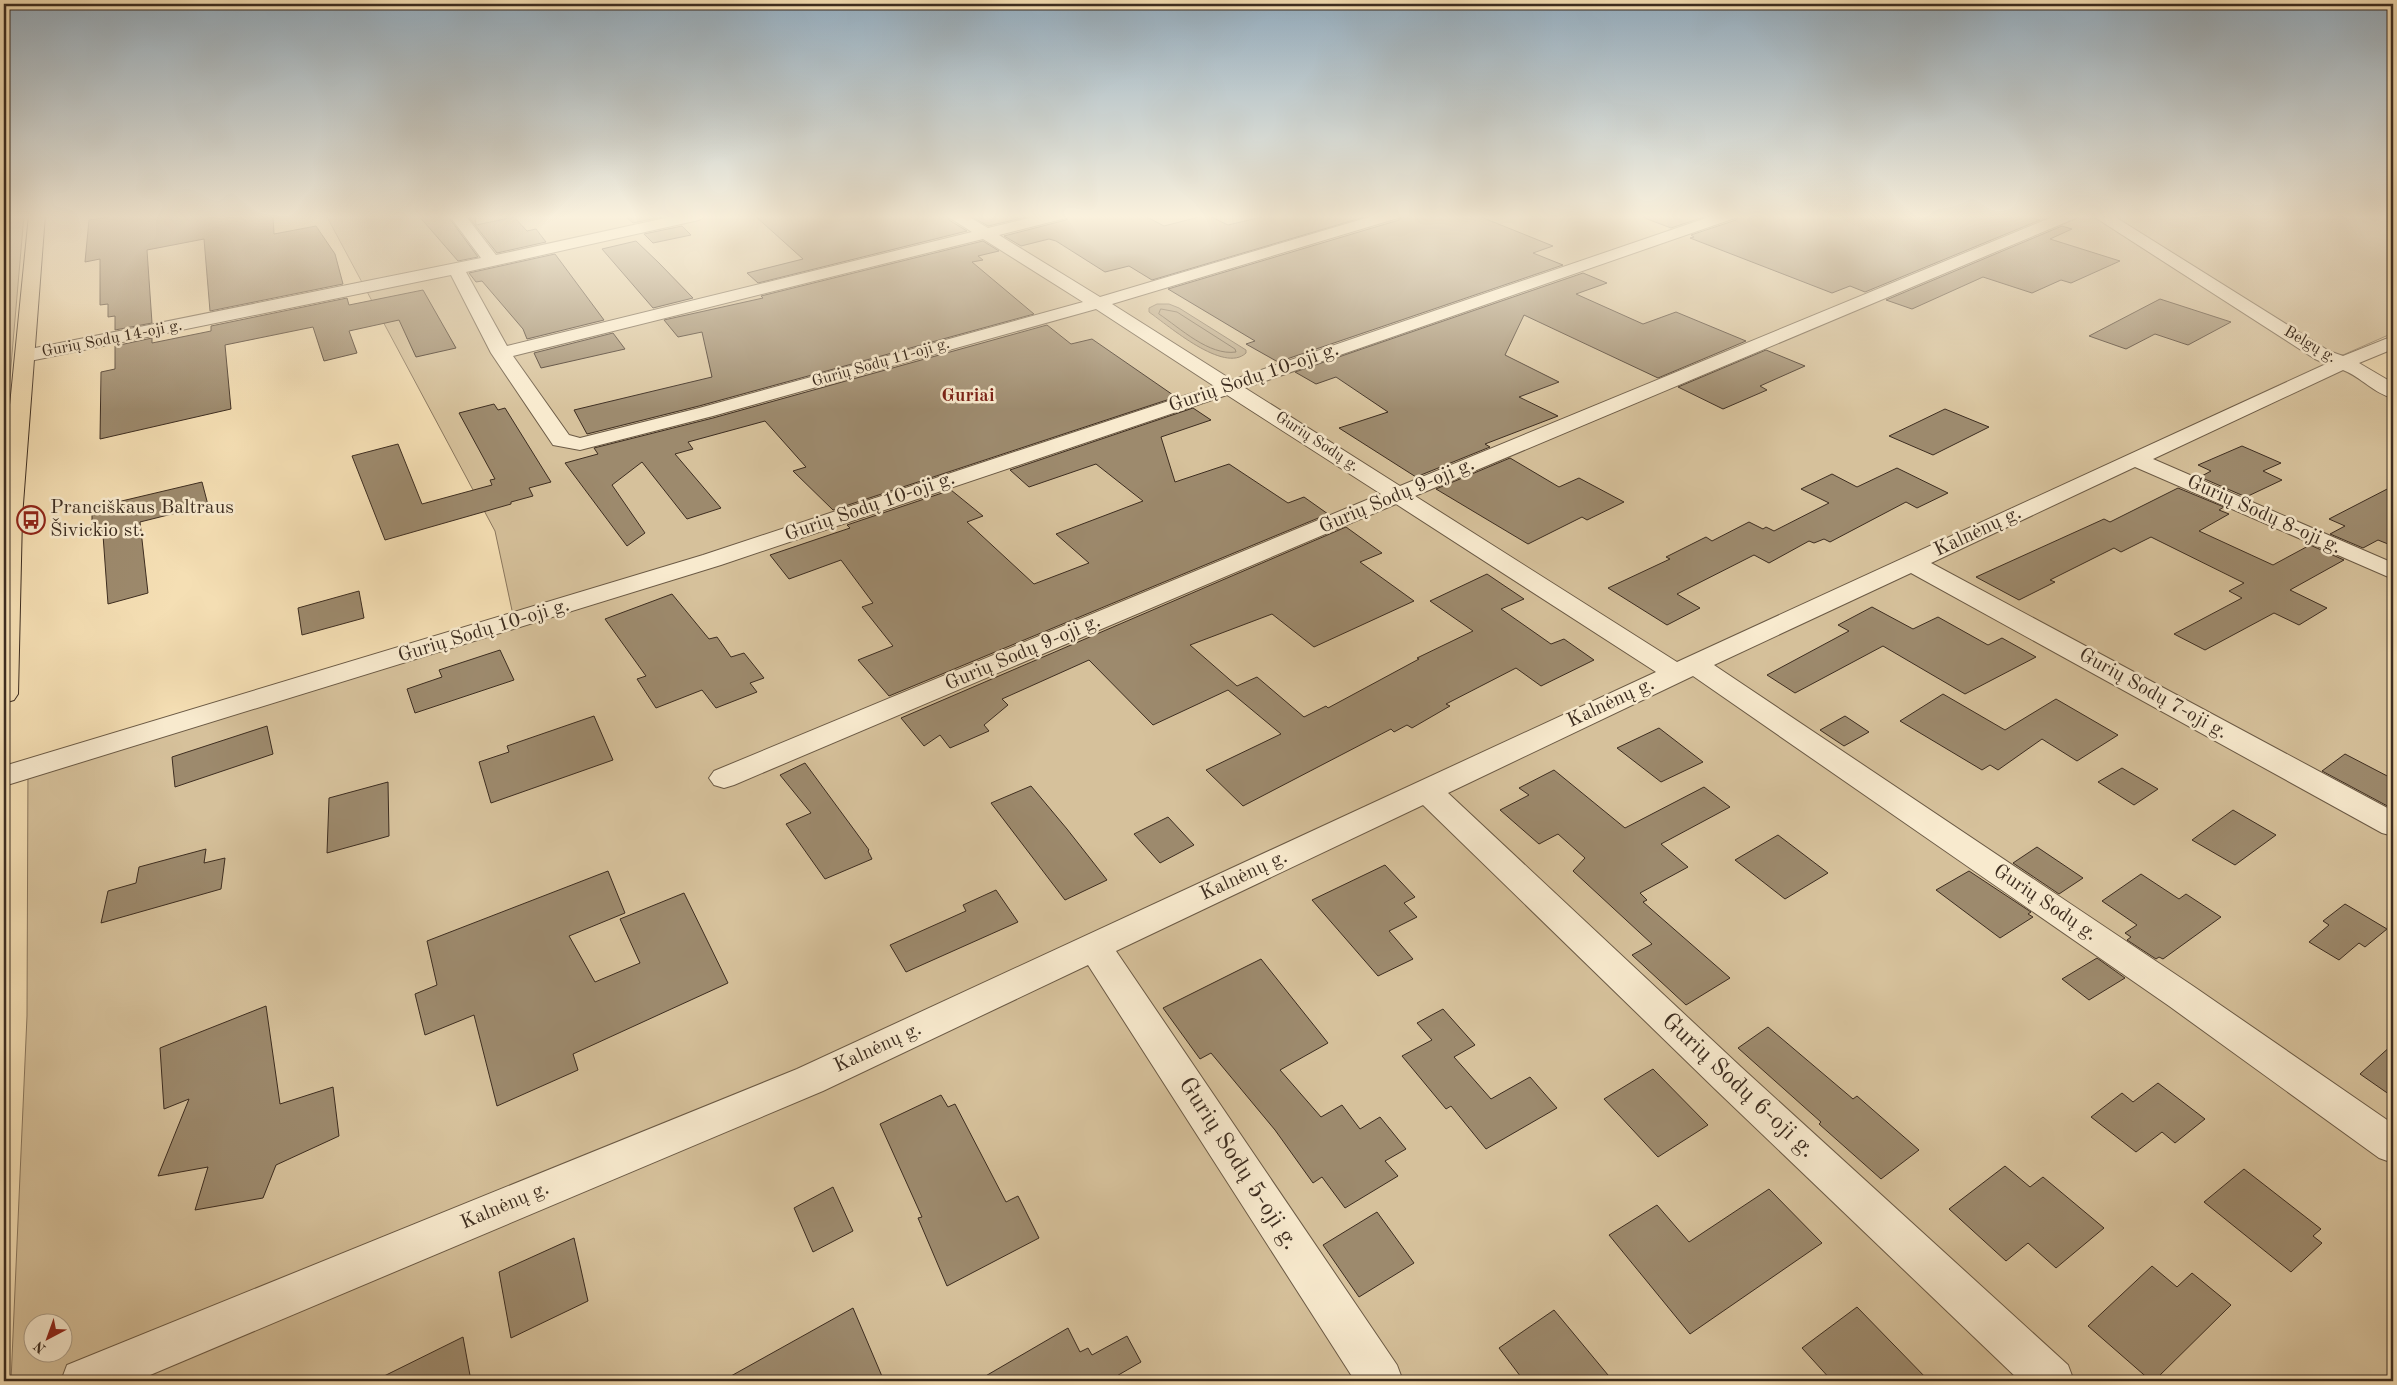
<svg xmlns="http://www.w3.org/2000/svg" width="2397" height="1385" font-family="'Old Standard TT',serif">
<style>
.green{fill:#d6c19b;stroke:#8a775e;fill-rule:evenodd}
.water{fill:#b6a282;stroke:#86735b}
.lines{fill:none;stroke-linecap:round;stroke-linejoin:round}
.shore{stroke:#7a6851;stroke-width:1}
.building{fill:#9d8a6d;stroke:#3d2d20}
.minor-casing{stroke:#6b5a45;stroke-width:2}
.primary-casing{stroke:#3d2d20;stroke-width:2}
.minor{fill:#f8eace;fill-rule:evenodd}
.primary{fill:#f5dfb4;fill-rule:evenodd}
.labels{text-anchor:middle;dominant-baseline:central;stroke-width:5;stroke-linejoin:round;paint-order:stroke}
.far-street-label{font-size:16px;fill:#3d2d20;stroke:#f8eace}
.far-quarter-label{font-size:19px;font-weight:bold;fill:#7a1f14;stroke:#f8eace}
.street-label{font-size:20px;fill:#3d2d20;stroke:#f8eace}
.poi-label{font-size:20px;fill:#3d2d20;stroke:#f8eace;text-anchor:start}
.near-street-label{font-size:24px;fill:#3d2d20;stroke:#f8eace}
</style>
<rect width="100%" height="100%" fill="#f5dfb4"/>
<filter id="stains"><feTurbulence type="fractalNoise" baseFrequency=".004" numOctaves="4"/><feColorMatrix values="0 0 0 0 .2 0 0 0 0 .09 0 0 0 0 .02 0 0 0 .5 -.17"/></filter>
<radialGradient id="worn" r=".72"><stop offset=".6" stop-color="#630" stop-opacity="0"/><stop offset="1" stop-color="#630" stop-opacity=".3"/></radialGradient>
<path class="green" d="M4 215H24L4 447Z
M326 215H2393V333L2343 355 2327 353 2393 393V1381H11L27 1016 28 761 513 615 495 531ZM32 1322H62V1352H32Z"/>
<path class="water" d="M1157 304H1169L1179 308 1246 350V353C1224 374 1169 326 1149 312V308Z"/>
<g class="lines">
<path class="shore" d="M1161 309 1177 312 1235 349 1236 352C1209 356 1180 328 1159 314Z"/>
</g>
<path class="building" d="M110 215H273L274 234 316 226 335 254 343 284 210 311 204 239 147 250 152 323 115 330V316L108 317V304L100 305V259L85 262 89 220 109 217Z
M418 215H447L478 257 458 261Z
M467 215H475L476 225 514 217 527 231 536 229 546 242 497 253Z
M624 215H671L633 223Z
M754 215H946L949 220 967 231 758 283 747 273 803 259Z
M969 215H1035L988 226Z
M1070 215H1143L1164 226 1207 215 1228 225 1270 215H1371L1152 280 1129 266 1105 272 1056 241 1049 239 1021 246 1004 236 1066 220Z
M1402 215H1476L1553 246 1533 253 1563 265 1278 362 1246 344 1255 341 1168 289 1399 220Z
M1643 215H1710L1671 228 1642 217Z
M1739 215H2023L2040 220 1865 292 1850 286 1832 293 1690 238 1694 237 1691 235 1736 220Z
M682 226 691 235 653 243 644 234Z
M2062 226 2072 229 2050 239 2120 261 2071 283 2061 280 2032 293 1983 277 1912 309 1886 300Z
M636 241 659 263 693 298 653 308 602 249Z
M983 241 999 251 978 256 983 260 972 262 1034 314 699 406 587 434 574 410 712 377 702 332 678 337 664 320 763 298 761 296Z
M555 254 604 320 527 339 523 329 482 281 476 282 469 273Z
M1583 273 1607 283 1576 294 1643 324 1676 312 1746 341 1658 378 1524 315 1505 355 1559 382 1519 397 1558 416 1485 444 1490 447 1416 477 1339 428 1388 412 1336 377 1316 384 1295 372Z
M423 290 456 348 416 357 399 320 349 331 357 353 324 361 313 327 225 345 231 409 100 439 101 372 115 369V346L152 338V343L211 331V326L347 298 349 305Z
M2160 299 2231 322 2188 345 2155 334 2126 349 2089 336Z
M1047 325 1071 344 1092 339 1176 397 833 510 793 471 806 467 765 421 688 442 693 449 675 454 721 508 687 519 642 462 612 485 645 533 627 546 565 463 598 454 594 448 713 418Z
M613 333 625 349 541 368 534 353Z
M1766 350 1805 366 1760 386 1767 390 1723 409 1678 387Z
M494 404 498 410 505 408 551 482 529 488 533 496 511 502V504L385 540 352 456 398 444 422 504 492 485 490 480 495 479 459 413Z
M1193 408 1211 420 1161 437 1175 482 1229 464 1288 503 1304 497 1328 514 889 696 858 660 893 646 862 607 873 603 841 560 789 579 770 555 850 528 847 525 951 490 983 516 967 522 1034 584 1089 563 1056 534 1143 501 1096 464 1029 487 1010 470Z
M1945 409 1989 427 1933 455 1889 436Z
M2242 446 2281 463 2263 471 2282 480 2246 497 2200 477 2211 471 2198 465Z
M1510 458 1559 487 1579 478 1624 502 1587 520 1582 517 1528 544 1436 489Z
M1897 468 1948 493 1917 508 1906 502 1830 542 1824 539 1814 543 1809 541 1769 563 1754 555 1677 594 1700 608 1667 625 1608 588 1670 559 1666 557 1706 537 1712 541 1749 522 1763 529 1766 527 1774 531 1829 503 1801 489 1832 474 1857 487Z
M202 482 208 505 140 522 148 593 108 604 103 535 92 537V508Z
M2393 486V546L2378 540 2363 548 2330 534 2345 526 2329 519Z
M2178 488 2224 507 2219 510 2229 514 2199 531 2273 565 2310 545 2344 560 2290 590 2327 608 2299 625 2274 613 2205 650 2174 634 2242 598 2229 591 2244 583 2151 537 2121 552 2114 548 2050 580 2055 582 2019 600 1976 577 2104 519 2110 522Z
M1346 527 1382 553 1360 562 1414 601 1314 647 1272 614 1190 645 1237 686 1257 677 1304 717 1326 706 1328 708 1419 659 1417 658 1473 631 1430 601 1487 574 1524 599 1501 609 1551 644 1564 639 1594 660 1541 686 1516 668 1446 704 1450 706 1412 728 1407 725 1394 732 1391 729 1243 806 1206 770 1281 734 1228 690 1153 725 1089 660 1002 699 1008 705 984 725 989 731 950 748 940 735 924 746 901 718Z
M359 591 364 618 302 635 298 608Z
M672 594 709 639 717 637 731 657 744 653 764 678 750 683 757 692 716 708 702 690 656 708 637 679 646 676 605 619Z
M1872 607 1913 629 1938 617 1988 645 2002 638 2036 657 1965 694 1883 646 1795 693 1767 675 1849 631 1838 625Z
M500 650 514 680 415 713 407 689 442 677 439 670Z
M1943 694 2005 730 2056 699 2118 735 2077 761 2042 739 1998 770 1990 765 1982 770 1900 721Z
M594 716 613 760 491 803 479 762 509 752 507 746Z
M1845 716 1869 732 1844 746 1820 730Z
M267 726 273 754 175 787 172 757Z
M1659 728 1703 762 1661 782 1617 748Z
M2345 754 2393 779V809L2322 771Z
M805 763 869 850 868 851 872 859 825 879 786 824 811 813 780 775Z
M2122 768 2158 789 2134 805 2098 782Z
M1554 770 1625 828 1704 787 1730 807 1661 844 1688 867 1640 893 1647 900 1643 902 1730 978 1686 1005 1632 955 1652 944 1573 871 1585 858 1558 834 1539 844 1500 810 1529 795 1519 788Z
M388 782 389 836 327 853 329 798Z
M1031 786 1067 829 1107 880 1065 900 991 803Z
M2233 810 2276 835 2235 865 2192 840Z
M1168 817 1194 845 1160 863 1134 834Z
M1778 835 1828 873 1785 899 1735 860Z
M2037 847 2083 878 2059 894 2013 863Z
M206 849 204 863 225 858 221 889 101 923 108 891 136 883 139 867Z
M1385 865 1415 897 1404 903 1417 917 1389 931 1413 959 1378 976 1312 900Z
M608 871 625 913 569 936 595 982 640 963 620 919 684 893 728 983 573 1054 578 1070 497 1106 474 1015 425 1035 415 994 437 985 427 941Z
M1969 871 2031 912 2028 914 2033 917 2000 938 1936 890Z
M2141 874 2179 899 2186 894 2221 917 2163 959 2159 957 2156 959 2127 940 2131 937 2125 933 2137 925 2102 901Z
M996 890 1018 922 906 972 890 945 966 911 963 905Z
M2345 904 2387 929 2365 947 2359 943 2339 960 2309 942 2329 925 2323 921Z
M2097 958 2125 978 2089 1000 2062 979Z
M1261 959 1328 1043 1280 1070 1321 1117 1342 1105 1360 1129 1380 1117 1406 1149 1385 1161 1398 1176 1345 1208 1322 1177 1313 1183 1275 1130 1211 1053 1200 1059 1163 1008Z
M266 1006 280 1104 333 1087 339 1136 276 1165 263 1198 195 1210 208 1167 158 1176 189 1099 164 1109 160 1048Z
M1443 1009 1475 1045 1454 1057 1491 1099 1530 1077 1557 1108 1486 1149 1451 1106 1446 1109 1402 1056 1432 1040 1417 1023Z
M1768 1027 1853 1099 1857 1096 1919 1150 1881 1179 1819 1124 1821 1122 1738 1048Z
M2393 1044V1097L2360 1074Z
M1653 1069 1708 1125 1658 1157 1604 1099Z
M2158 1083 2205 1119 2175 1143 2162 1132 2136 1152 2091 1117 2122 1093 2133 1102Z
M941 1095 948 1107 955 1104 1006 1202 1018 1196 1039 1238 947 1286 918 1218 922 1217 880 1124Z
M2005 1166 2030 1187 2043 1177 2104 1228 2056 1268 2028 1243 2006 1261 1949 1209Z
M2244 1169 2321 1229 2313 1236 2322 1243 2291 1272 2204 1202Z
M833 1187 853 1231 813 1252 794 1208Z
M1769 1189 1822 1243 1690 1334 1609 1235 1657 1205 1689 1242Z
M1377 1212 1414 1263 1359 1297 1323 1245Z
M574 1238 588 1301 511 1338 499 1272Z
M2152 1266 2177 1287 2192 1273 2231 1305 2154 1381H2151L2088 1326Z
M1857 1307 1929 1381H1832L1802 1348Z
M853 1308 884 1381H722Z
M1554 1310 1613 1381H1524L1499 1348Z
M1068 1328 1080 1352 1088 1348 1092 1355 1127 1336 1141 1362 1108 1381H977Z
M463 1337 471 1381H374Z"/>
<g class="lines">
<defs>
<path id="minor" d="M449 215H465L496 255 679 215H707L699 220 466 272 507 346 972 232 950 218 948 215H966L988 228 1042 215H1068L1066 218 999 235 1100 297 1376 215H1400L1398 218 1112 304 1232 380 1715 215H1737L1735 218 1245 388 1400 486 2057 215H2078L2076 218 1415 496 1677 662 2326 364 2315 359 2096 218 2094 215H2112L2329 351 2343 356 2393 336V349L2359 363 2393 383V398C2375 394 2361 377 2343 370L2153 459 2393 563V579L2135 467 1931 563 2393 811V836L2382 833 1911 573 1714 665 2193 986 2393 1124V1163L2379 1158 2169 1006 1693 676 1448 793 1741 1067 2068 1365 2074 1381H2020L1715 1089 1423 805 1116 951 1397 1365 1403 1381H1355L1088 965 823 1091 136 1381H61L67 1365 797 1069 1656 672 1396 504 734 785 724 788 714 785 709 778 714 771 1381 494 1227 395 721 565 4 786V766L703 555 1214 386 1096 309 713 416 580 450 553 445 491 353 451 275 25 362 18 360 15 356 18 352 25 350 481 258ZM983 239 1083 302 699 408 580 438 569 435 513 356Z"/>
<path id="primary" d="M29 215H45L22 517 18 694 14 700 4 703V465Z"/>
</defs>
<use href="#minor" class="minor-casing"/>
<use href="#primary" class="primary-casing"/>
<use href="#minor" class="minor"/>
<use href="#primary" class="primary"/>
</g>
<linearGradient id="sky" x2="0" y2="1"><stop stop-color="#94adbf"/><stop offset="0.53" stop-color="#faf1dd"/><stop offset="1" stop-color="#faf1dd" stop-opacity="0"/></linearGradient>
<rect width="2397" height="409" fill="url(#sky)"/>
<defs>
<symbol id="bus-ring" viewBox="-11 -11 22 22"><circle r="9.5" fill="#f8eace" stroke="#8f2418" stroke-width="1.5"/><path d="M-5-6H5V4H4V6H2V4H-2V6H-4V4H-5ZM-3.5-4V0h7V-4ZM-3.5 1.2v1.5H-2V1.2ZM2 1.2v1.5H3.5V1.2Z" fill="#8f2418"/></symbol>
</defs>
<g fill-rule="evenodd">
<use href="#bus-ring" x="15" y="504" width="32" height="32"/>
</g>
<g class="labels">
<g class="far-street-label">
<text transform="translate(112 339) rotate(-11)">Gurių Sodų 14-oji g.</text>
<text transform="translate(2310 345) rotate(30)">Belgų g.</text>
<text transform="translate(881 363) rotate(-16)">Gurių Sodų 11-oji g.</text>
<text transform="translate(1317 442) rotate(33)">Gurių Sodų g.</text>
</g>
<g class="far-quarter-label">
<text x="968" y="396">Guriai</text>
</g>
<g class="street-label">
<text transform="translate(1254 378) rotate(-19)">Gurių Sodų 10-oji g.</text>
<text transform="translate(1397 496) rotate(-23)">Gurių Sodų 9-oji g.</text>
<text transform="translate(870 507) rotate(-19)">Gurių Sodų 10-oji g.</text>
<text transform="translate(2264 515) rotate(24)">Gurių Sodų 8-oji g.</text>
<text transform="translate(1978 532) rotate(-25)">Kalnėnų g.</text>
<text transform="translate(484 631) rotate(-17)">Gurių Sodų 10-oji g.</text>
<text transform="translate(1023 653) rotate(-23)">Gurių Sodų 9-oji g.</text>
<text transform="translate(2153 694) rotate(29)">Gurių Sodų 7-oji g.</text>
<text transform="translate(1611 703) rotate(-25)">Kalnėnų g.</text>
<text transform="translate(1244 876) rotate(-25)">Kalnėnų g.</text>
<text transform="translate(2045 903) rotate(34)">Gurių Sodų g.</text>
<text transform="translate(878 1048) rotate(-25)">Kalnėnų g.</text>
<text transform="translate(505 1206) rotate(-23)">Kalnėnų g.</text>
</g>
<g class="poi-label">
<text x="50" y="508">Pranciškaus Baltraus<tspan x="50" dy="23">Šivickio st.</tspan></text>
</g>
<g class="near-street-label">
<text transform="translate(1738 1086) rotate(43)">Gurių Sodų 6-oji g.</text>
<text transform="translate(1238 1164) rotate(57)">Gurių Sodų 5-oji g.</text>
</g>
</g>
<rect width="2397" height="1385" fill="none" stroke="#f5dfb4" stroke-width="20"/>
<rect x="5" y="5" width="2387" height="1375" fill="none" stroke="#3d2d20" stroke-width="2.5"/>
<rect x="10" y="10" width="2377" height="1365" fill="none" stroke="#3d2d20"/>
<g transform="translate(48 1338) rotate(221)"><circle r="24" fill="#f8eace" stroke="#ad9e88"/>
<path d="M0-4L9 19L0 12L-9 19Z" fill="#8f2418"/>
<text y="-8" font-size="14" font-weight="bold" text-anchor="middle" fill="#3d2d20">N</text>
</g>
<rect width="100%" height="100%" filter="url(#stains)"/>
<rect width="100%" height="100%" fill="url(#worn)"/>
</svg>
